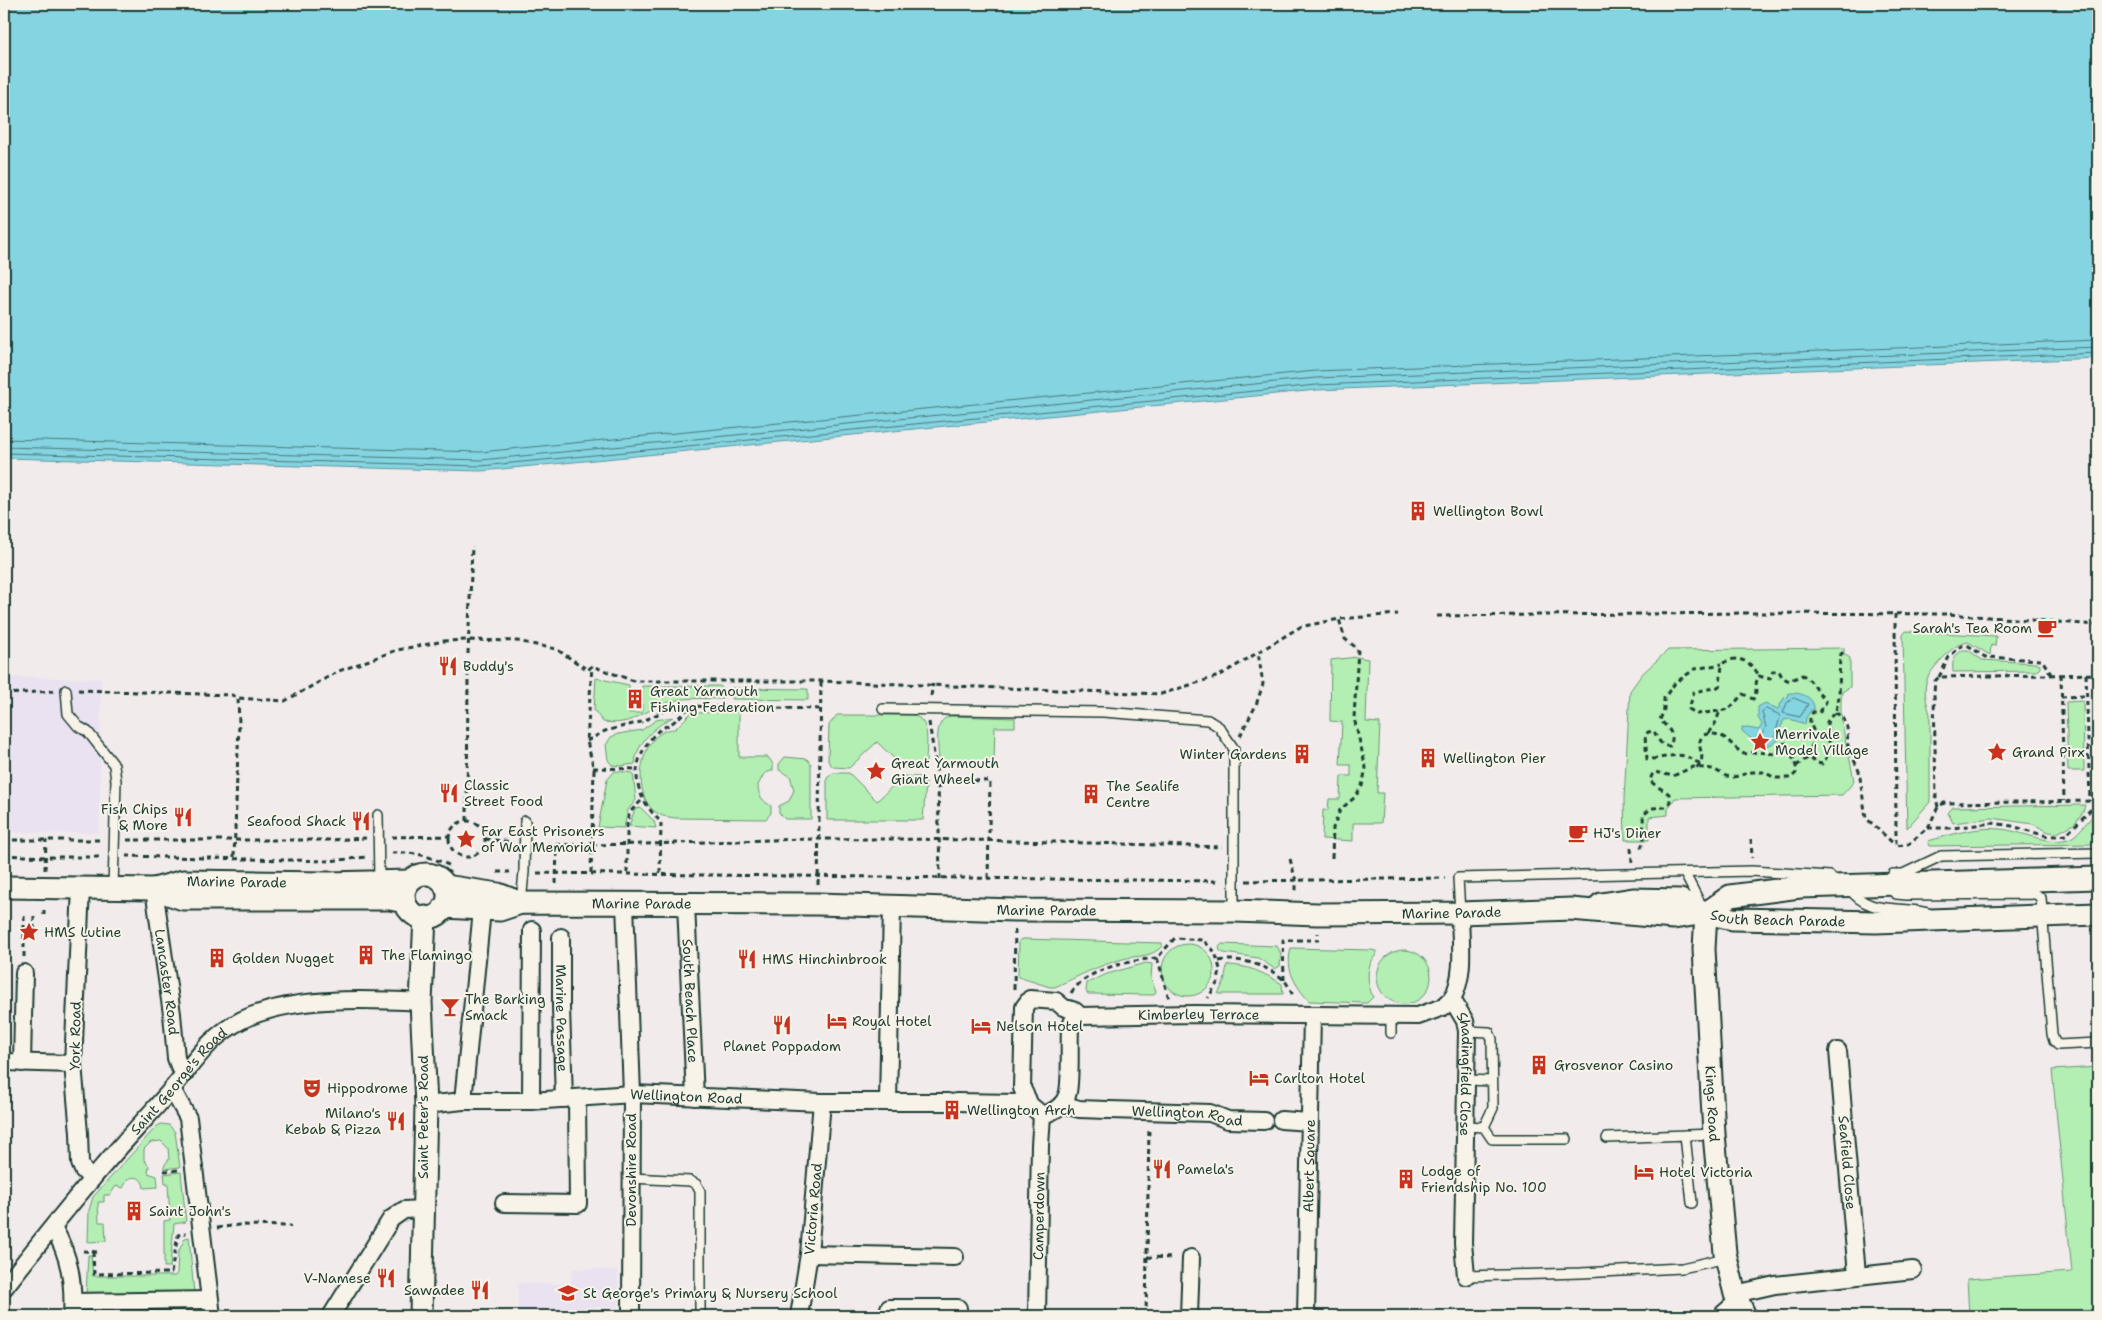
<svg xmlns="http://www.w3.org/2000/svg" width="2102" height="1320" font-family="'Shantell Sans',sans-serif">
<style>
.built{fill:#eae1f1}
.green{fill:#b3eeb2;stroke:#699673}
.water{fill:#85d4e1;stroke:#5c989c}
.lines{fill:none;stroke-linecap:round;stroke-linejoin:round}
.shore{stroke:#487979;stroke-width:1}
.service-casing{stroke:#1f3d34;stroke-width:12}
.minor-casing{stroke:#1f3d34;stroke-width:20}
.tertiary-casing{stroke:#1f3d34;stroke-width:25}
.path{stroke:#1f3d34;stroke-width:3;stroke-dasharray:5 4;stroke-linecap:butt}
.service{stroke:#f7f3e8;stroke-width:9}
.minor{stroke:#f7f3e8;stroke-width:16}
.tertiary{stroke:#f7f3e8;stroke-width:21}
.labels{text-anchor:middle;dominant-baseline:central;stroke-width:4;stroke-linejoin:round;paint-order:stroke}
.poi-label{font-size:14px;fill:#1f3d34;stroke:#f7f3e8;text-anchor:start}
.street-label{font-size:14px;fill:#1f3d34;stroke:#f7f3e8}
</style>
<rect width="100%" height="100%" fill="#f1ebec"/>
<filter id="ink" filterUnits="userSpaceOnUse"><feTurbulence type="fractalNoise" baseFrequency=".02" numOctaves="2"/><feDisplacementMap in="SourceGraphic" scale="10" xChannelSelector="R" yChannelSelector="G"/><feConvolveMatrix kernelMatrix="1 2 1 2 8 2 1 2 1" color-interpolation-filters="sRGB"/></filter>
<g filter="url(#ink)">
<path class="built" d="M4 677 101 679 99 833 4 832Z
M572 1269 618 1270V1307H584L583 1316H518V1283L571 1284Z"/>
<path class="green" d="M1906 631 1996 636 1995 646 1991 645 1990 655 1968 642C1958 644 1952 648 1945 656 1924 677 1921 685 1930 714V802L1907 828 1903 635Z
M1844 648V654L1850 658V687L1842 692C1837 722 1850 752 1854 782L1842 795 1675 798 1668 809V815L1649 817V840H1625L1624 799 1630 691 1642 674 1668 650Z
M1963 650H1968L1982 660 2035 663 2040 665V668L2037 671 1953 672C1952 661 1953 656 1963 650Z
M1357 657 1368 659 1366 722 1380 723 1377 793H1383L1381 823H1353V841L1322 839 1323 810H1328L1329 799H1340L1341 776H1351V765H1340L1342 722 1330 721 1331 660Z
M596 678 629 685 628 713H642V686H720L723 689 724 696 722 699C703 699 682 696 664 704 640 713 632 726 603 722L594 710Z
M732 688 808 689V700L732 699Z
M2083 701 2084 771H2068L2066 702Z
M739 712V757H768L773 764V770L764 774 758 785C758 796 763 801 771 806V813L766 819 675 818C671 817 667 817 663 816 628 805 637 729 675 729L691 713Z
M837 715H913C932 721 926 746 926 763L920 769 904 768 877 742 849 768 833 767 828 761 829 725Z
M950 716 1015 718V727H995L994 763 939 762C939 747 932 721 950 716Z
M673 717C655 726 636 743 635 764L620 766 612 765 608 760 606 745 611 737 618 734 642 730 656 720Z
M785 757 807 759 811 764V819H785L779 813V806L789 801 794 790 790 776 779 770V764Z
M615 771 633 773 636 800 628 810 624 828 598 827 607 780Z
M833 773H849L877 801 903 776 920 777 926 783 923 820H827V778Z
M2085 805 2083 812 2074 824 2057 833 2049 832 2033 824 1992 818 1953 823 1948 813 1953 807Z
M641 808 654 821 656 828 629 826 635 809Z
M2093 816H2098V844L1930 846 1928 841C1951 835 1977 826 2000 829 2023 831 2046 845 2068 839 2078 836 2085 823 2093 816Z
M1023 939 1162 943V946C1152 958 1137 955 1123 959 1099 965 1077 977 1055 987H1050L1018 977 1019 941Z
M1162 970a26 26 0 1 1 52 0a26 26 0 1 1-52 0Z
M1222 944 1277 946 1281 954 1280 966 1275 969 1258 958 1224 953 1220 951 1219 947Z
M1291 948 1371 950 1376 951V955C1365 968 1367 983 1373 997L1367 1003 1309 1001C1295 985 1285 970 1291 948Z
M1377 977a27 27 0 1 1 54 0a27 27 0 1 1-54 0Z
M1146 963 1152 964 1151 979 1156 991 1154 995 1091 994H1088L1086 991 1087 983 1107 974Z
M1227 965C1248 965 1264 973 1282 984L1283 994H1218L1224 982Z
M2098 1067V1316H1969L1967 1279 2072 1272 2052 1070Z
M161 1124 169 1125 175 1132 180 1167 164 1169V1166L169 1159 168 1148 161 1141 151 1142 144 1149V1160L149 1166 148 1173 157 1176 158 1187 144 1188C143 1178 136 1175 128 1179L123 1188 116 1186 110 1195H104V1202H98L99 1222H105L106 1241 88 1242 89 1210 93 1197 156 1127Z
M181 1172 186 1222 174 1224 170 1267H164V1221L170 1220 168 1183H165L164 1174Z
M189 1237 194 1293 86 1296 88 1255H91L93 1276H175L177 1273 178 1253 185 1238Z"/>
<path class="water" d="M4 4H2098V358L1317 390 481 471 4 458Z
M1789 693C1801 692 1815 697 1814 710H1811L1806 718 1805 724 1790 719 1784 720 1780 729V739C1758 754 1758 743 1742 731V727L1759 730 1762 724 1758 718V707L1765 703 1778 709 1784 698 1788 697Z"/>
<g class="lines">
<path class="shore" d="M4 439 480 452 1316 371 2098 340
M4 447 481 460 1316 378 2098 347
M4 453 481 466 1317 385 2098 353
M1794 698 1808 704 1800 717 1783 713 1787 703Z
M1766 709 1778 714 1780 716 1775 736 1770 740 1761 741 1756 737 1763 733 1766 727 1762 712Z"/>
<defs>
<path id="service" d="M66 690 68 714 78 726 88 732 114 765 116 781 113 888
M883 709 1103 712 1208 720 1219 727 1234 749V911
M378 815 379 882
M1685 874 1702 907
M1893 874H1903L1941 856 2098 853
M1849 888C1868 916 1899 905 1928 913
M1892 891 1896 894 1907 895 2036 894 2041 898 2052 1034 2054 1041 2058 1045 2098 1043
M521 903 524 872 525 821
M1460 913 1458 878 1752 871 1830 876
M1467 1031 1489 1032 1492 1039 1493 1108 1484 1127
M1391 1033V1016
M1467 1080 1492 1081
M1466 1126 1484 1127 1492 1139H1567
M1685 1135 1692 1203
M1607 1138 1714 1134
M631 1178 690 1181 696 1184 700 1191V1316
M1466 1276 1581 1273 1682 1268 1726 1258"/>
<g id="minor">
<path d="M81 888 73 1064 79 1133 80 1163 83 1170 92 1179"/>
<path id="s1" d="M154 889 172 1014 176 1058 179 1066 184 1072"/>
<path d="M625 903 632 1094 631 1316"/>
<path id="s2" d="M686 905 695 1097"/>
<path id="s3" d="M1460 913C1460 940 1466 974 1452 999L1465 1021 1467 1031 1463 1243 1466 1276"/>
<path id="s4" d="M561 937V1008L564 1099"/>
<path id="s5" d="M1080 1016 1075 1011 1063 1007 1056 1001 1030 999 1024 1007 1022 1088 1030 1105 1042 1115C1054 1112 1065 1105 1068 1092 1071 1076 1069 1046 1070 1028L1073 1021 1080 1016 1194 1014 1418 1016 1443 1007 1452 999"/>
<path id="s6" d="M1838 1051 1857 1275"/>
<path d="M4 1062 73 1064"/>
<path d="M22 1063 24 973"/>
<path d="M172 1089 188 1118 212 1316"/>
<path d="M463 1101 482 910"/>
<path d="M531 1101 532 930"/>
<path d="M888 1102 892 906"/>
<path d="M956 1102 1017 1103 1027 1098"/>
<path d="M1062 1104 1079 1109 1107 1110"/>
<path id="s7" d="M426 1105 463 1101H531L632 1094 822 1102H948"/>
<path id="s8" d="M1110 1110 1210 1113 1228 1120 1264 1121"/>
<path d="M1281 1120 1309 1122"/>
<path d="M504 1203 578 1204 577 1098"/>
<path d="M53 1227C70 1256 74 1283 72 1316"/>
<path d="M809 1254 955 1257"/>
<path id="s9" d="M4 1288C33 1251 62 1214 92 1179 117 1149 144 1121 170 1091 194 1063 208 1037 242 1020 292 996 366 999 421 1002"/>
<path d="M1735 1294 1775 1285 1913 1270"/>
<path d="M73 1302 210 1300"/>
<path d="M331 1316 391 1219 404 1210 423 1209"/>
<path id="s10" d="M799 1316 809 1254 822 1102"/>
<path d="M888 1316 889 1308H958V1316"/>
<path id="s11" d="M1037 1316 1040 1145 1042 1115"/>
<path d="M1189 1316 1191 1258"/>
<path id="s12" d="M1306 1316 1312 1015"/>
<path d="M1724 1316V1313L1738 1301"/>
</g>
<g id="tertiary">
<circle cx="426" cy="896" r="22"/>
<path d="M445 886 498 894 521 903"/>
<path id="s13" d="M4 887 154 889 183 881 329 883 410 881"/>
<path d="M154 889 183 899H390L405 902"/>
<path id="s14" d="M1601 904 1633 899 1680 900 1706 913 1733 919 1876 922 2098 914"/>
<path id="s15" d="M444 907 500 910 521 903 817 904 1015 910 1234 911 1317 914 1460 913 1571 909 1674 918 1706 913 1730 896 1800 887 2098 878"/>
<path id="s16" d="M1706 913 1704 949 1714 1134 1725 1253 1735 1294 1745 1316"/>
<path d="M421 1316 426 1105 421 1002 425 917"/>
</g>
</defs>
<use href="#service" class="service-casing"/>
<use href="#minor" class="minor-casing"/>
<use href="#tertiary" class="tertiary-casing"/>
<path class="path" d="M1895 614 1896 846 1909 844 1927 828H1952L1992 823 2012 826 2043 835 2056 836 2066 835 2098 802
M1437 616 1748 613 1947 614 2098 625
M468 654 472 546
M2061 674 2064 801
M2086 674 2090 801
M1939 677 1949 657 1961 646H1969L1985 657 2042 660 2051 674
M78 690 232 695 238 698 285 701 339 671 397 650 444 641 468 640 517 641 556 649 588 670 592 666 634 681H821L1161 694 1219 676 1300 627 1339 619 1398 614
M4 694 54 691
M931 696 933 684
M2061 697 2086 696
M1719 711 1697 714 1689 709 1694 692 1718 687 1720 685 1722 664C1737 653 1752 662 1759 676
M1835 713 1842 716 1847 727 1848 747 1859 771 1866 818 1895 845
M929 722 938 780 940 879
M1708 733 1715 724 1720 711 1729 709 1743 694 1753 699C1759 691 1753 685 1759 676L1770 679 1773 671H1779L1782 677 1789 681 1802 675C1812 679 1818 693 1826 702L1820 712H1813C1805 725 1815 725 1814 738 1814 745 1808 750 1809 757
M1240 736 1256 705 1263 684 1258 652
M587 741 605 731 641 722 664 711 684 706 821 709
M1700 763C1694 762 1691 758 1685 756 1673 753 1660 760 1647 759L1645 736 1648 732 1654 731C1658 739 1661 747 1670 746 1676 734 1668 728 1660 720L1664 709V698L1675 683 1695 669 1722 664
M1796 766 1809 757 1816 763 1822 764C1832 754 1829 735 1827 722 1829 718 1832 716 1834 713 1843 701 1837 668 1841 654L1844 652
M593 768 638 769
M938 780 990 781 988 879
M1938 807 1936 798 1934 692 1935 681 1939 677 2098 674
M467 821 468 676
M449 839a18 18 0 1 1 36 0a18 18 0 1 1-36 0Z
M1928 828 1938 807 1944 803 2097 801
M392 837 450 836
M485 839 512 842
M1751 839 1752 858
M4 840H101
M127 840H328L366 838
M538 844C631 847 724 840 818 839 952 838 1087 843 1222 847
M1631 848 1632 862
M1641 848 1644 840 1643 815 1652 808 1666 807 1670 802 1669 794C1663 789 1655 787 1650 780L1652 775 1655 772 1673 776 1693 767 1713 769 1726 776 1734 777 1752 772H1763L1776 778H1791L1796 773V766L1787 743 1783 744 1775 754 1757 752 1744 754C1728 745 1727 730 1703 735 1693 748 1710 756 1696 768
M392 853C419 852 427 856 451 866
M4 855 45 857H102
M126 856 329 861 367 857
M234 857 239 723 238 698
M1332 858 1333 828 1340 810 1355 797 1362 786 1366 768 1354 718 1358 649 1345 639 1339 619
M1290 859 1296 881V893
M45 870 46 840
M497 872H510
M537 873 1220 881
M591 873 594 770 587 741 592 666
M627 873V822L630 812 643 799
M660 873 661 822C633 795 627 763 656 733 660 729 667 726 672 723 679 718 684 712 690 707
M1246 881 1445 878
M556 884 557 844
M818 885 821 681
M44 915V906
M24 916V958
M34 916V932
M1157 958C1162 971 1164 985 1169 998
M1219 961C1240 957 1267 965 1284 980 1288 984 1291 992 1294 997
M1284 980 1283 940H1318V933
M1014 989 1015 928
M1071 993C1088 968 1128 961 1157 958L1175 938 1203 940 1215 952 1220 969 1218 982 1208 998
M164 1171 179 1170
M217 1228 239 1225 291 1226
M83 1251 98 1252
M93 1252 94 1274 171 1273 178 1235 186 1233
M1147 1257 1174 1258
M1146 1316 1149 1127"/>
<use href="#service" class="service"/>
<use href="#minor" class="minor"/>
<use href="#tertiary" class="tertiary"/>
</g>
</g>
<defs>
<symbol id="building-bare" viewBox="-9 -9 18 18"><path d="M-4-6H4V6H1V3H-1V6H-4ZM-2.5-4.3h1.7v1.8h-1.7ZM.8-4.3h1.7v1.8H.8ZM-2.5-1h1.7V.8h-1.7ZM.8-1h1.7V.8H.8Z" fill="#c8321e" stroke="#f7f3e8" stroke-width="2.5" paint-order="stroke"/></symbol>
<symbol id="cafe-bare" viewBox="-9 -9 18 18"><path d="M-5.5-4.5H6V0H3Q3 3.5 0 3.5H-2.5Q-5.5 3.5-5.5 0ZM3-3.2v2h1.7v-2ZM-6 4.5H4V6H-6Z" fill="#c8321e" stroke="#f7f3e8" stroke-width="2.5" paint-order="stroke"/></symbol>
<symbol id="restaurant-bare" viewBox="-9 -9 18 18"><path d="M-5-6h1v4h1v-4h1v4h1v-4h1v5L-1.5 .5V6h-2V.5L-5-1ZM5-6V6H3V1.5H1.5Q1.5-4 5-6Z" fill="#c8321e" stroke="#f7f3e8" stroke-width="2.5" paint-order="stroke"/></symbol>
<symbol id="sight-bare" viewBox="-9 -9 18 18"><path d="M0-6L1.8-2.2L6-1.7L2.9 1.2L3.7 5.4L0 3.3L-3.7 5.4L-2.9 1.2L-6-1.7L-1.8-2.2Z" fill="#c8321e" stroke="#f7f3e8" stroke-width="2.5" paint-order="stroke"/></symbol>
<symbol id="bar-bare" viewBox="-9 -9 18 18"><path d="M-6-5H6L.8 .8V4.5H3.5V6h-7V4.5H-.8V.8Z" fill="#c8321e" stroke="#f7f3e8" stroke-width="2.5" paint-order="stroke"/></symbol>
<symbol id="hotel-bare" viewBox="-9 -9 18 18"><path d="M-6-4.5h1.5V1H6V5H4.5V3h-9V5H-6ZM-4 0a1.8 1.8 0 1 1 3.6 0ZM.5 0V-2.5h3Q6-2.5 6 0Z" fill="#c8321e" stroke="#f7f3e8" stroke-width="2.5" paint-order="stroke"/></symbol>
<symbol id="theatre-bare" viewBox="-9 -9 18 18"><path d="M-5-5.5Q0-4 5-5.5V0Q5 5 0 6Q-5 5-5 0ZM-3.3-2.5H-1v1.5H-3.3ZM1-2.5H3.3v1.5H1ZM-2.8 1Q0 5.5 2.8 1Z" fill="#c8321e" stroke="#f7f3e8" stroke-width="2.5" paint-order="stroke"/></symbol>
<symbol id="school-bare" viewBox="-9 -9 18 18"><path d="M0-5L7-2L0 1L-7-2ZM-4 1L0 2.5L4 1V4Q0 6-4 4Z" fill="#c8321e" stroke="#f7f3e8" stroke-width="2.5" paint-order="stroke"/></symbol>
</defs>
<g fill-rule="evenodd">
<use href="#building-bare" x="1404" y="497" width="28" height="28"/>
<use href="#cafe-bare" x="2033" y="614" width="28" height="28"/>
<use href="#restaurant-bare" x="434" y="652" width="28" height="28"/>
<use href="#building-bare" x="621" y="685" width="28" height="28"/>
<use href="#sight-bare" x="1746" y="728" width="28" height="28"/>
<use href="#sight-bare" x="1983" y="738" width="28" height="28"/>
<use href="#building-bare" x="1288" y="740" width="28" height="28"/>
<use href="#building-bare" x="1414" y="744" width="28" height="28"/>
<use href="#sight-bare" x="862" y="757" width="28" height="28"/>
<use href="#restaurant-bare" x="435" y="779" width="28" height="28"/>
<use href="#building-bare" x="1077" y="780" width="28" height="28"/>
<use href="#restaurant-bare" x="169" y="803" width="28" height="28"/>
<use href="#restaurant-bare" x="347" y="807" width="28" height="28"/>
<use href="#cafe-bare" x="1564" y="819" width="28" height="28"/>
<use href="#sight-bare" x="452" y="825" width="28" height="28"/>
<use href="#sight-bare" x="15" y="918" width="28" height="28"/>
<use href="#building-bare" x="352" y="941" width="28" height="28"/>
<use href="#building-bare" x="203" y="944" width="28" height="28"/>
<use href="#restaurant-bare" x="733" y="945" width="28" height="28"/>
<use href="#bar-bare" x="436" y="993" width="28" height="28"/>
<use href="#hotel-bare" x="823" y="1007" width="28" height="28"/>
<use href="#restaurant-bare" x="768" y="1011" width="28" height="28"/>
<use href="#hotel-bare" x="967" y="1012" width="28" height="28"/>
<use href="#building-bare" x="1525" y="1051" width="28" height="28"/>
<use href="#hotel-bare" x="1245" y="1064" width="28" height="28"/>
<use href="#theatre-bare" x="298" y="1074" width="28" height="28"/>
<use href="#building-bare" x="938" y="1096" width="28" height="28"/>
<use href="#restaurant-bare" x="382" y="1107" width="28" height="28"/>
<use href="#restaurant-bare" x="1148" y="1155" width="28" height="28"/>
<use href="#hotel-bare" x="1630" y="1158" width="28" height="28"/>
<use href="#building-bare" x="1392" y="1165" width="28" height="28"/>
<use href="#building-bare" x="120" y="1197" width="28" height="28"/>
<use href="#restaurant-bare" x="372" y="1264" width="28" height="28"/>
<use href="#restaurant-bare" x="466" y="1276" width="28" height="28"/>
<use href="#school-bare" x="554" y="1279" width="28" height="28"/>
</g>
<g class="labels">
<g class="poi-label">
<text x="1433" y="511">Wellington Bowl</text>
<text x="2032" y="628" text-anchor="end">Sarah's Tea Room</text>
<text x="463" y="666">Buddy's</text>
<text x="650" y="691">Great Yarmouth<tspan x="650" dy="16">Fishing Federation</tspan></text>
<text x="1775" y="734">Merrivale<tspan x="1775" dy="16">Model Village</tspan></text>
<text x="2012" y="752">Grand Pirx</text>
<text x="1287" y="754" text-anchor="end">Winter Gardens</text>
<text x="1443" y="758">Wellington Pier</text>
<text x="891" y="763">Great Yarmouth<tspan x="891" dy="16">Giant Wheel</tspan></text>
<text x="464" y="785">Classic<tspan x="464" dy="16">Street Food</tspan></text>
<text x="1106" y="786">The Sealife<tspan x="1106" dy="16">Centre</tspan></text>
<text x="168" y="809" text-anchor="end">Fish Chips<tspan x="168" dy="16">&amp; More</tspan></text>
<text x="346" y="821" text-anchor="end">Seafood Shack</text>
<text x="481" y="831">Far East Prisoners<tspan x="481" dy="16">of War Memorial</tspan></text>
<text x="1593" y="833">HJ's Diner</text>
<text x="44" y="932">HMS Lutine</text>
<text x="381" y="955">The Flamingo</text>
<text x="232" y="958">Golden Nugget</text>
<text x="762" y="959">HMS Hinchinbrook</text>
<text x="465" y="999">The Barking<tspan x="465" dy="16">Smack</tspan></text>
<text x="852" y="1021">Royal Hotel</text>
<text x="996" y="1026">Nelson Hotel</text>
<text x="782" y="1046" text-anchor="middle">Planet Poppadom</text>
<text x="1554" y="1065">Grosvenor Casino</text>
<text x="1274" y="1078">Carlton Hotel</text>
<text x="327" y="1088">Hippodrome</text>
<text x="967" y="1110">Wellington Arch</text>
<text x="381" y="1113" text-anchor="end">Milano's<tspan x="381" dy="16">Kebab &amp; Pizza</tspan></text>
<text x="1177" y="1169">Pamela's</text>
<text x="1421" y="1171">Lodge of<tspan x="1421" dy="16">Friendship No. 100</tspan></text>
<text x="1659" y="1172">Hotel Victoria</text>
<text x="149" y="1211">Saint John's</text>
<text x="371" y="1278" text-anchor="end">V-Namese</text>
<text x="465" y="1290" text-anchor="end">Sawadee</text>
<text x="583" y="1293">St George's Primary &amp; Nursery School</text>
</g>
<g class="street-label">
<text stroke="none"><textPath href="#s13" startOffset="234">Marine Parade</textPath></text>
<text stroke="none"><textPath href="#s15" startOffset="199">Marine Parade</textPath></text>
<text stroke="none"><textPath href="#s15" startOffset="604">Marine Parade</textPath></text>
<text stroke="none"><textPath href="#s15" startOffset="1009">Marine Parade</textPath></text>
<text stroke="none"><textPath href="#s14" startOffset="181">South Beach Parade</textPath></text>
<text stroke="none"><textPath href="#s1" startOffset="94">Lancaster Road</textPath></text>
<text stroke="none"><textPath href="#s2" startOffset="96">South Beach Place</textPath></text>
<text stroke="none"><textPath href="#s5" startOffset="416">Kimberley Terrace</textPath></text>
<text stroke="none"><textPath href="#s4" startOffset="81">Marine Passage</textPath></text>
<text transform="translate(75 1036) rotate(-89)">York Road</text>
<text stroke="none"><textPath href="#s3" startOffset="166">Shadingfield Close</textPath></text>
<text stroke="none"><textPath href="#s9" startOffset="271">Saint George's Road</textPath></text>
<text stroke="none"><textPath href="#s7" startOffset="261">Wellington Road</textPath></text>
<text stroke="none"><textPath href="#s16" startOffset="191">Kings Road</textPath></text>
<text stroke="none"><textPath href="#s8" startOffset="78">Wellington Road</textPath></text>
<text transform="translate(423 1117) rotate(-90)">Saint Peter's Road</text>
<text stroke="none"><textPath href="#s6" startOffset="112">Seafield Close</textPath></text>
<text stroke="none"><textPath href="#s12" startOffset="150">Albert Square</textPath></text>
<text transform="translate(631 1170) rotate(-90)">Devonshire Road</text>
<text stroke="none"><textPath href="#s10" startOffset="108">Victoria Road</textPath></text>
<text stroke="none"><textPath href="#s11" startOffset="100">Camperdown</textPath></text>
</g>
</g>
<rect width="2102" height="1320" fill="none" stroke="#f7f3e8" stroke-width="20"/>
<rect x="10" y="10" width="2082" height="1300" fill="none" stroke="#1f3d34" stroke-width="2" filter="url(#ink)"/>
</svg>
